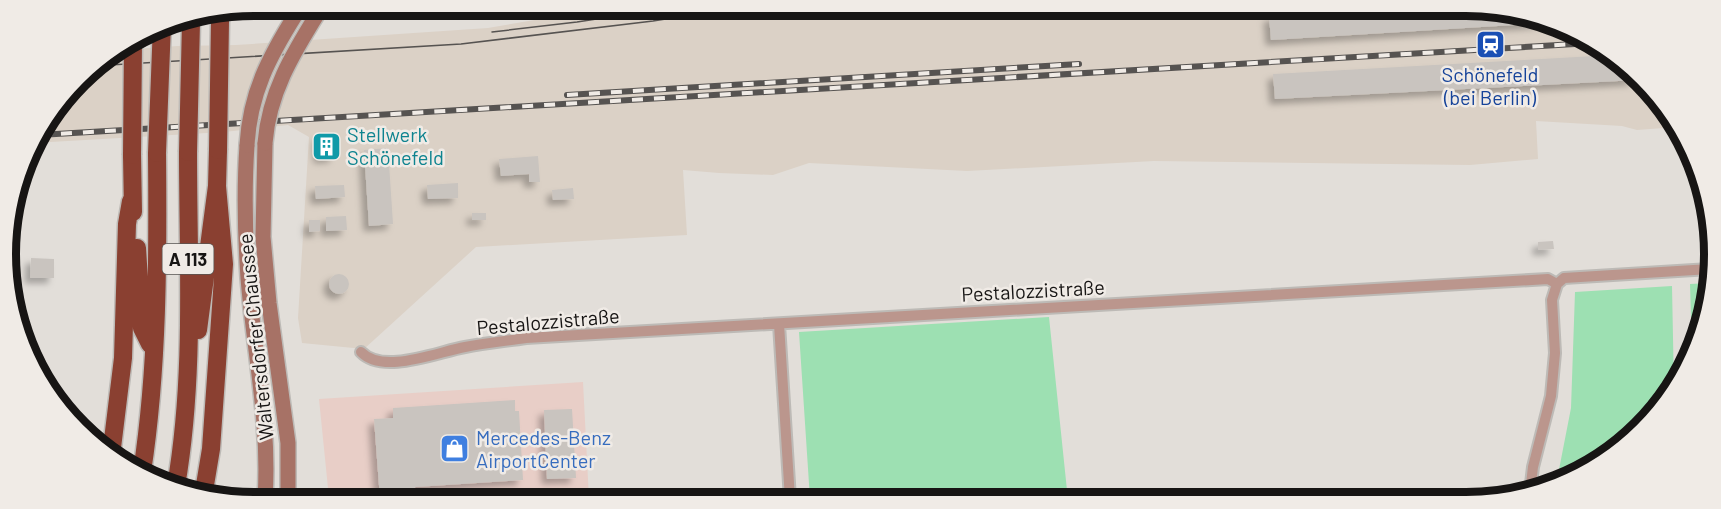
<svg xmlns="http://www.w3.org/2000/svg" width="1721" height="509" font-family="Barlow,sans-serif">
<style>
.commercial{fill:#e8cec7}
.built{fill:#dbd1c6}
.green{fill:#9de0b2}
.building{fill:#c9c4bf;filter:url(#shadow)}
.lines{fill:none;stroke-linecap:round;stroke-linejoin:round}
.street-casing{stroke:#bdbab6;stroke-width:14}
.secondary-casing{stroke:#bdbab6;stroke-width:18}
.highway-casing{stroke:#bdbab6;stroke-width:21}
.street{stroke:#bb968d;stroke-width:10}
.secondary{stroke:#a77266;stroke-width:15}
.highway{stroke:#8a4031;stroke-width:18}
.tram{stroke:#565351;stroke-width:1.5}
.rail-casing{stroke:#565351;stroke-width:6}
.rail{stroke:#f0ebe6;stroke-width:4;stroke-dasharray:11;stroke-linecap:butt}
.secondary-bridge-casing{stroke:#bdbab6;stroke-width:18;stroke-linecap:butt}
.highway-bridge-casing{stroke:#bdbab6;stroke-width:21;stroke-linecap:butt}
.secondary-bridge{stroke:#a77266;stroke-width:15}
.highway-bridge{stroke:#8a4031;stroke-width:18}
.labels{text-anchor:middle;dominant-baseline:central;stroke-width:5;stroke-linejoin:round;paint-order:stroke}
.shield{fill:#f0ebe6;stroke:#585553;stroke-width:1.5}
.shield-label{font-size:18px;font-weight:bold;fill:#171514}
.transit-label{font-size:20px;fill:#164399;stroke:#f0ebe6}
.culture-label{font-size:20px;fill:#0d838f;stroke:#f0ebe6;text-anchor:start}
.street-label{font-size:20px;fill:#171514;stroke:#f0ebe6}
.shop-label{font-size:20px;fill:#366cbe;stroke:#f0ebe6;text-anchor:start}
.rim{fill:none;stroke:#171514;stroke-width:8}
</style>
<defs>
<filter id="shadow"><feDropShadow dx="-5.5" dy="5.5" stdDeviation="3" flood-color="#0004"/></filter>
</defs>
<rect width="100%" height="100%" fill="#e2ded9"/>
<path class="commercial" d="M583 382 589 499 329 498 319 399Z"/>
<path class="built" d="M611 7 1515 11 1605 48 1673 117 1677 127 1637 130 1622 126 1536 121 1538 159 1470 165 1154 161 967 171 809 163 773 175 719 173 683 170 687 235 476 247 364 349 302 343 298 318 309 137 288 125 224 132 33 143 90 68 119 50 178 46 236 45 488 28Z"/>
<path class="green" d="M1710 283V303L1692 351 1690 284Z
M1672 286 1674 389 1631 441 1562 484 1556 485 1571 408 1575 292Z
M1049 317 1068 500 810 499 799 332Z"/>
<path class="building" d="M1357 10 1515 11 1545 23 1271 40 1269 16Z
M1612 55 1637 80 1275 99 1273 74Z
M318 136H333L335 157 319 158Z
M388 148 393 224 369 226 364 150Z
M538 156 540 182H529V174L501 176 499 159Z
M458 183V198L428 199 427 185Z
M344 185 345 197 316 199 315 186Z
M573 188 574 199 553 200 552 190Z
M472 213H486V220H472Z
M11 214H14L15 240H9L8 222Z
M346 216 347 230 326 231V217Z
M309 220H320V231L309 232Z
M1553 241 1554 249 1538 250V242Z
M31 258 54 259V278H30Z
M329 284a10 10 0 1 1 20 0a10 10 0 1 1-20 0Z
M515 400V411H519L523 480 415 487 416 499H380L374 419 393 418V408Z
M572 409 576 478 547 479 544 410Z"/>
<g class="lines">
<defs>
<path id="street" d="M1557 284 1564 278 1710 269
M779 324 790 499
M361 352C383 375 437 352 465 347 485 343 506 341 526 338L1548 279 1557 284
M1530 492 1533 467 1551 396 1555 353 1552 300 1557 284"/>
<path id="secondary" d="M265 143 263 237 269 303 288 443V498
M247 145C244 189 245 234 248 278 254 352 270 424 265 498"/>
<path id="highway" d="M132 155 133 212
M137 248 142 328 150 344
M198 330 217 186 218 150
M111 456 123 358 127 224 131 201
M142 472C158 367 158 259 157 153
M176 486C195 376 188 263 188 152
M203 497 211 449 224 264 217 186"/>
</defs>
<use href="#street" class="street-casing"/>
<use href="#secondary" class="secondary-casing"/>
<use href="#highway" class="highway-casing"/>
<use href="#street" class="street"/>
<use href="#secondary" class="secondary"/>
<use href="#highway" class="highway"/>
<path class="tram" d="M492 32 577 22 668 8
M93 66 461 44 653 21 735 8"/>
<defs>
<path id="rail" d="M567 95 1079 64
M39 135 1592 43"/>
</defs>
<use href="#rail" class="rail-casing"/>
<use href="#rail" class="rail"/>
<defs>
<path id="secondary-bridge" d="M265 143C269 93 292 55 318 13
M247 145C250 93 269 57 296 14"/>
<path id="highway-bridge" d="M218 150 220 21
M188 152 191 22
M157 153 162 24
M132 155 133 41"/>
</defs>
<use href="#secondary-bridge" class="secondary-bridge-casing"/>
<use href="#highway-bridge" class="highway-bridge-casing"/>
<use href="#secondary-bridge" class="secondary-bridge"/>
<use href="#highway-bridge" class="highway-bridge"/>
</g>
<defs>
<symbol id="station-square" viewBox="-11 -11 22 22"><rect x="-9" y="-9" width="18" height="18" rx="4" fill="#1a4fb4" stroke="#f0ebe6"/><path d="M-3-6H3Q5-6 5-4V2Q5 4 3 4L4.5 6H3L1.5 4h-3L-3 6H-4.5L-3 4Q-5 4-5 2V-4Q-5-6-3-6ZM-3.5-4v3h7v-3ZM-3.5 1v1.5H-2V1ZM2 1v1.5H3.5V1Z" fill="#fff"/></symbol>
<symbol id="building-square" viewBox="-11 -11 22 22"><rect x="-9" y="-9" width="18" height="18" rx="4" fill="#0f9aa8" stroke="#f0ebe6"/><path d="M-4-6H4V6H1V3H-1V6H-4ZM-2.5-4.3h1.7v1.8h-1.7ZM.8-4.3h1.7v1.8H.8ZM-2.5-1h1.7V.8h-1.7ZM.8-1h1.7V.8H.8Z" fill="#fff"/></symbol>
<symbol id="shop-square" viewBox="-11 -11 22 22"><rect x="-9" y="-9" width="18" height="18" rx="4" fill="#3f7fe0" stroke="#f0ebe6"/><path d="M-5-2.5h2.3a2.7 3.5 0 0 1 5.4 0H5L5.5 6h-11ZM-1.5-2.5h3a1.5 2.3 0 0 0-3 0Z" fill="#fff"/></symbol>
</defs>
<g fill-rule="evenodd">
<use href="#station-square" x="1474" y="28" width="33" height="33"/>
<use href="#building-square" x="310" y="130" width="33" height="33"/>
<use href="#shop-square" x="438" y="432" width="33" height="33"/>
</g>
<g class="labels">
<rect class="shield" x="162.5" y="244" width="51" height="30" rx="4.5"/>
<g class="shield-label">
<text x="188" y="259">A 113</text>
</g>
<g class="transit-label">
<text x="1490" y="74">Schönefeld<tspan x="1490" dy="23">(bei Berlin)</tspan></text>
</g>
<g class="culture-label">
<text x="347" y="134">Stellwerk<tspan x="347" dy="23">Schönefeld</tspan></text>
</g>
<g class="street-label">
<text transform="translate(1033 290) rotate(-3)">Pestalozzistraße</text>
<text transform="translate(548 321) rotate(-5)">Pestalozzistraße</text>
<text transform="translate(255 337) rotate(-96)">Waltersdorfer Chaussee</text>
</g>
<g class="shop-label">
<text x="476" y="437">Mercedes-Benz<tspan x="476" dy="23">AirportCenter</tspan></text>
</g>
</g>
<path d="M0 0H1721V509H0ZM254 16H1466A238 238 0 0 1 1704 254V254A238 238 0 0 1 1466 492H254A238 238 0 0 1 16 254V254A238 238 0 0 1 254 16Z" fill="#f0ebe6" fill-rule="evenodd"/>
<path class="rim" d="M254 16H1466A238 238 0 0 1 1704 254V254A238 238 0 0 1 1466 492H254A238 238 0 0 1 16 254V254A238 238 0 0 1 254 16Z"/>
</svg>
